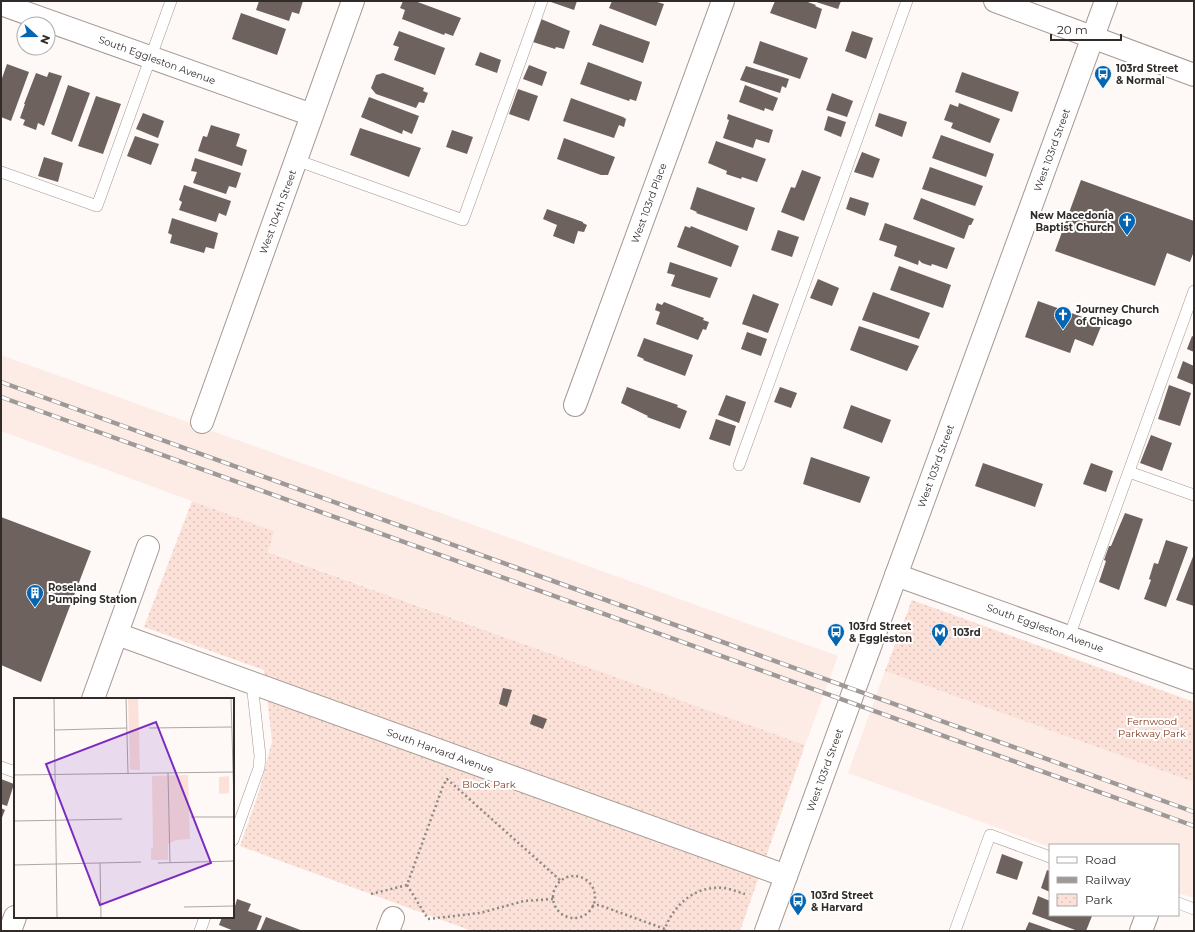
<svg xmlns="http://www.w3.org/2000/svg" width="1195" height="932" font-family="Montserrat,sans-serif">
<style>
.built{fill:#fdebe5}
.park{fill:url(#park-dots)}
.building{fill:#6e625e}
.lines{fill:none;stroke-linecap:round;stroke-linejoin:round}
.service-casing{stroke:#a59893;stroke-width:12}
.minor-casing{stroke:#a59893;stroke-width:24}
.secondary-casing{stroke:#a59893;stroke-width:24}
.path{stroke:#8d8886;stroke-width:2.5;stroke-dasharray:2 3;stroke-linecap:butt}
.service{stroke:#fff;stroke-width:11}
.minor{stroke:#fff;stroke-width:22}
.secondary{stroke:#fff;stroke-width:22}
.rail-casing{stroke:#9e9997;stroke-width:4.5}
.rail{stroke:#fff;stroke-width:3;stroke-dasharray:9;stroke-linecap:butt}
.labels{text-anchor:middle;dominant-baseline:central;stroke-width:4;stroke-linejoin:round;paint-order:stroke}
.street-label{font-size:10px;fill:#312c2a;stroke:#fff}
.poi-label{font-size:10px;font-weight:bold;fill:#312c2a;stroke:#fff;text-anchor:start}
.park-label{font-size:10px;fill:#803b21;stroke:#fff}
.inset-road{fill:none;stroke:#aca6a4;stroke-width:1}
.view{fill:#7b2cbf;fill-opacity:0.15;stroke:#7b2cbf;stroke-width:2}
.inset-edge{fill:none;stroke:#312c2a;stroke-width:2}
</style>
<defs>
<pattern id="park-dots" width="8" height="8" patternUnits="userSpaceOnUse"><rect width="8" height="8" fill="#fbe1d7"/><path d="M2 2h.1M6 6h.1" fill="none" stroke="#d8c1b9" stroke-width="1.8" stroke-linecap="round"/></pattern>
</defs>
<rect width="100%" height="100%" fill="#fef8f6"/>
<path class="built" d="M1 355 838 656 805 745 267 551 274 531 1 431Z
M885 671 1194 782V898L1178 893V845H1050V847L848 773Z"/>
<path class="park" d="M192 501 274 531 268 552 805 745 740 931H472L240 846 259 792 272 741 264 670 144 627Z
M912 600 1194 702V782L885 671Z"/>
<path class="building" d="M259 1H303L299 14 292 12 289 21 256 10Z
M403 1H415L461 18 453 36 445 33 444 35 402 19 405 10 400 8Z
M548 1H577L574 10Z
M612 1H654L664 4 656 26 609 8Z
M775 1H805L816 5 815 6 822 9 816 29 770 13Z
M813 1H841L838 9Z
M241 13 286 29 277 55 232 39Z
M541 19 570 31 564 49 556 47 555 49 533 42Z
M600 24 650 42 643 63 592 45Z
M399 31 445 48 435 75 394 60 399 47 393 45Z
M852 31 873 38 866 59 845 51Z
M760 41 808 58 800 79 753 63Z
M480 52 501 60 497 73 475 65Z
M588 62 642 82 636 101 630 99 629 101 580 84Z
M7 64 29 72 11 121 1 117V81Z
M529 65 547 72 542 86 523 79Z
M746 66 789 79 786 88 782 86 780 93 740 80Z
M49 72 62 76 44 126 38 123 36 130 23 125 25 120 20 118 25 104H24L36 73 47 77Z
M962 72 1019 92 1012 112 955 92Z
M383 73 424 88 423 91 428 93 424 103 419 102 416 108 376 94 371 88 376 75Z
M68 85 90 93 72 142 51 134Z
M745 85 778 98 773 111 765 108 764 111 739 102Z
M518 89 538 96 529 121 509 114Z
M832 93 853 101 847 117 826 110Z
M96 96 121 104 103 154 78 146Z
M369 97 419 116 412 134 403 130 402 134 361 117Z
M571 98 623 117 626 119 624 127 619 125 614 138 563 121Z
M959 103 1000 119 990 143 951 128 953 123 944 120 950 104 958 107Z
M143 113 164 121 158 138 136 129Z
M879 113 907 122 902 137 875 126Z
M728 114 773 130 769 143 756 139 753 148 723 138 729 120 727 119Z
M828 116 846 122 841 137 824 130Z
M211 125 240 134 236 146 247 150 242 166 198 151 203 136 207 137Z
M360 128 421 148 409 177 350 155Z
M452 130 473 137 467 154 446 147Z
M941 135 994 154 986 177 932 158Z
M135 136 159 144 151 165 127 156Z
M564 138 615 157 608 175H601L557 159Z
M716 141 766 159 757 182 742 177 741 179 726 174 727 171 708 163Z
M862 152 880 159 873 178 854 172Z
M44 157 63 163 58 182 38 176Z
M195 158 241 173 236 188 229 186 226 194 193 183 197 172 191 171Z
M930 167 983 186 975 206 922 189Z
M802 170 821 177 804 221 781 212 791 187 795 188Z
M1081 180 1194 221V251L1190 262 1167 253 1155 286 1055 251Z
M184 185 231 201 226 216 219 213 216 222 179 210 182 202 179 200Z
M697 187 755 208 747 231 696 213 697 212 690 209Z
M850 197 869 203 865 216 846 209Z
M921 198 974 219 971 225H969L964 239 913 219Z
M547 209 583 222V223L587 225 584 232 578 231 574 244 553 236 557 225 543 219Z
M172 218 218 233 214 249 206 247 204 253 170 243 172 235 168 233Z
M885 223 955 248 947 269 932 264 931 266 922 263 919 260 918 265 894 256 897 246 879 240Z
M685 226 690 228 691 226 739 246 731 267 677 247Z
M778 230 799 237 792 257 771 250Z
M670 262 718 278 710 298 671 286 675 275 667 273Z
M899 266 951 285 943 308 890 290Z
M818 279 839 288 832 306 810 298Z
M873 292 930 313 919 339 862 320Z
M753 294 779 304 768 333 742 324Z
M1038 301 1102 324 1093 346 1075 339 1070 353 1025 337Z
M664 302 704 318 703 320 709 322 706 330 703 329 698 340 656 324 660 312 655 310 657 303 662 305Z
M859 326 919 346 907 371 850 350Z
M747 332 767 339 761 356 741 349Z
M1192 336 1194 337V352L1187 349Z
M644 338 693 355 685 376 643 360 644 359 637 356Z
M1183 361 1194 366V385L1177 378Z
M1169 385 1191 393 1180 426 1158 419Z
M627 387 678 405 677 407 687 411 680 429 647 417 648 416 621 403Z
M780 387 797 393 791 408 774 402Z
M726 395 746 402 739 423 718 415Z
M851 405 891 420 882 443 843 428Z
M716 419 736 426 730 446 709 439Z
M1151 435 1172 443 1162 471 1140 463Z
M811 457 870 477 860 503 803 484Z
M983 463 1043 484 1035 507 975 486Z
M1091 463 1113 471 1106 492 1083 484Z
M1125 513 1143 519 1119 590 1099 582 1106 561 1104 560 1109 546H1111Z
M1 517 91 551 41 682 1 665Z
M1166 540 1188 547 1166 607 1144 599 1151 580 1149 579 1154 563 1158 564Z
M1194 554V606L1176 600Z
M503 688 512 690 507 707 499 704Z
M533 714 547 719 543 729 530 724Z
M1 779 14 784 7 806 1 804Z
M1 808 5 810 1 820Z
M1002 854 1023 862 1017 880 996 873Z
M1047 870 1050 871V892L1041 888Z
M1038 896 1050 901V915L1092 916 1086 931H1078L1032 914Z
M237 899 251 904 248 911 262 916 256 931H234L219 925 222 917H233V905L235 906Z
M266 917 303 931H260Z
M1029 922 1055 931H1025Z"/>
<g class="lines">
<defs>
<path id="service" d="M296 160 463 220 542 1
M1 172 97 206 171 1
M739 465 907 1
M1129 472 1194 495
M1069 637 1194 291
M1 767 15 772
M233 840 259 768 260 756 252 683
M1178 903 1194 909
M200 931 205 917
M955 931 990 835 1050 857"/>
<path id="minor" d="M995 1 1194 75
M1 4 312 115
M575 405 723 1
M202 422 353 1
M896 575 1194 682
M117 634 786 876
M93 699 148 547
M10 931 15 917
M388 931 393 918
M1141 931 1147 915"/>
<path id="secondary" d="M766 931 1106 1"/>
</defs>
<use href="#service" class="service-casing"/>
<use href="#minor" class="minor-casing"/>
<use href="#secondary" class="secondary-casing"/>
<path class="path" d="M553 897a21 21 0 1 1 42 0a21 21 0 1 1-42 0Z
M371 894 407 885
M553 899 524 901 480 913 428 919 407 885 443 786 447 779 561 881
M592 906 599 905 665 929
M664 931C673 905 695 885 724 888 731 889 738 892 745 894"/>
<use href="#service" class="service"/>
<use href="#minor" class="minor"/>
<use href="#secondary" class="secondary"/>
<defs>
<path id="rail" d="M1 382 1194 812
M1 397 1194 826"/>
</defs>
<use href="#rail" class="rail-casing"/>
<use href="#rail" class="rail"/>
</g>
<defs>
<symbol id="bus-pin" viewBox="-11 -11 22 30"><path d="M0 17L-7.5 6A9.5 9.5 0 1 1 7.5 6Z" fill="#0465b2" stroke="#fff"/><path d="M-5-6H5V4H4V6H2V4H-2V6H-4V4H-5ZM-3.5-4V0h7V-4ZM-3.5 1.2v1.5H-2V1.2ZM2 1.2v1.5H3.5V1.2Z" fill="#fff"/></symbol>
<symbol id="church-pin" viewBox="-11 -11 22 30"><path d="M0 17L-7.5 6A9.5 9.5 0 1 1 7.5 6Z" fill="#0465b2" stroke="#fff"/><path d="M-1.2-6h2.4v3.5h3.3v2.4h-3.3V6h-2.4V-.1h-3.3v-2.4h3.3Z" fill="#fff"/></symbol>
<symbol id="building-pin" viewBox="-11 -11 22 30"><path d="M0 17L-7.5 6A9.5 9.5 0 1 1 7.5 6Z" fill="#0465b2" stroke="#fff"/><path d="M-4-6H4V6H1V3H-1V6H-4ZM-2.5-4.3h1.7v1.8h-1.7ZM.8-4.3h1.7v1.8H.8ZM-2.5-1h1.7V.8h-1.7ZM.8-1h1.7V.8H.8Z" fill="#fff"/></symbol>
<symbol id="metro-pin" viewBox="-11 -11 22 30"><path d="M0 17L-7.5 6A9.5 9.5 0 1 1 7.5 6Z" fill="#0465b2" stroke="#fff"/><path d="M-5.5 5V-5H-3L0 0L3-5H5.5V5H3V-.5L0 4L-3-.5V5Z" fill="#fff"/></symbol>
</defs>
<g fill-rule="evenodd">
<use href="#bus-pin" x="1093" y="64" width="20" height="27"/>
<use href="#church-pin" x="1117" y="211" width="20" height="27"/>
<use href="#church-pin" x="1053" y="305" width="20" height="27"/>
<use href="#building-pin" x="25" y="583" width="20" height="27"/>
<use href="#bus-pin" x="826" y="622" width="20" height="27"/>
<use href="#metro-pin" x="930" y="622" width="20" height="27"/>
<use href="#bus-pin" x="788" y="891" width="20" height="27"/>
</g>
<g class="labels">
<g class="street-label">
<text transform="translate(157 60) rotate(20)">South Eggleston Avenue</text>
<text transform="translate(1052 150) rotate(-70)">West 103rd Street</text>
<text transform="translate(649 203) rotate(-70)">West 103rd Place</text>
<text transform="translate(278 212) rotate(-70)">West 104th Street</text>
<text transform="translate(936 466) rotate(-70)">West 103rd Street</text>
<text transform="translate(1045 628) rotate(20)">South Eggleston Avenue</text>
<text transform="translate(440 751) rotate(20)">South Harvard Avenue</text>
<text transform="translate(825 770) rotate(-70)">West 103rd Street</text>
</g>
<g class="poi-label">
<text x="1116" y="68">103rd Street<tspan x="1116" dy="12">&amp; Normal</tspan></text>
<text x="1114" y="215" text-anchor="end">New Macedonia<tspan x="1114" dy="12">Baptist Church</tspan></text>
<text x="1076" y="309">Journey Church<tspan x="1076" dy="12">of Chicago</tspan></text>
<text x="48" y="587">Roseland<tspan x="48" dy="12">Pumping Station</tspan></text>
<text x="849" y="626">103rd Street<tspan x="849" dy="12">&amp; Eggleston</tspan></text>
<text x="953" y="632">103rd</text>
<text x="811" y="895">103rd Street<tspan x="811" dy="12">&amp; Harvard</tspan></text>
</g>
<g class="park-label">
<text x="1152" y="721">Fernwood<tspan x="1152" dy="12">Parkway Park</tspan></text>
<text x="489" y="784">Block Park</text>
</g>
</g>
<g transform="translate(14 698)">
<rect width="220" height="220" fill="#fef8f6"/>
<path d="M215 78V95L205 96V79Z" fill="#fbe1d7"/>
<path d="M114 0H124L126 72H116ZM174 77 176 141 162 142 154 146V162H137V151L139 150 138 78Z" fill="#fbe1d7"/>
<path class="inset-road" d="M40 0 43 220M112 0 114 75M217 0 220 107M135 30 218 29M41 32 113 30M154 75 156 165M0 77 220 74M177 119H220M0 123 108 121M86 165 87 220M144 165 220 163M0 167 127 164M170 209 220 208"/>
<path class="view" d="M142 24 197 165 86 207 32 66Z"/>
<rect width="220" height="220" class="inset-edge"/>
</g>
<rect width="1195" height="932" fill="none" stroke="#312c2a" stroke-width="4"/>
<rect x="1049" y="844" width="130" height="72" fill="#ffffff" stroke="#adabaa"/>
<rect x="1057" y="857" width="20" height="6" fill="#ffffff" stroke="#adabaa"/>
<text x="1085" y="864" font-size="12" fill="#312c2a">Road</text>
<rect x="1057" y="877" width="20" height="6" fill="#9e9997" stroke="#adabaa"/>
<text x="1085" y="884" font-size="12" fill="#312c2a">Railway</text>
<rect x="1057" y="894" width="20" height="12" fill="url(#park-dots)" stroke="#adabaa"/>
<text x="1085" y="904" font-size="12" fill="#312c2a">Park</text>
<g transform="translate(36 36) rotate(111)"><circle r="19" fill="#ffffff" stroke="#adabaa"/>
<path d="M0-3L7 15L0 10L-7 15Z" fill="#0465b2"/>
<text y="-6" font-size="11" font-weight="bold" text-anchor="middle" fill="#312c2a">N</text>
</g>
<path d="M1051 34v6h70v-6" fill="none" stroke="#312c2a" stroke-width="2"/>
<text x="1057" y="34" font-size="12" fill="#312c2a" stroke="#ffffff" stroke-width="3" paint-order="stroke">20 m</text>
</svg>
